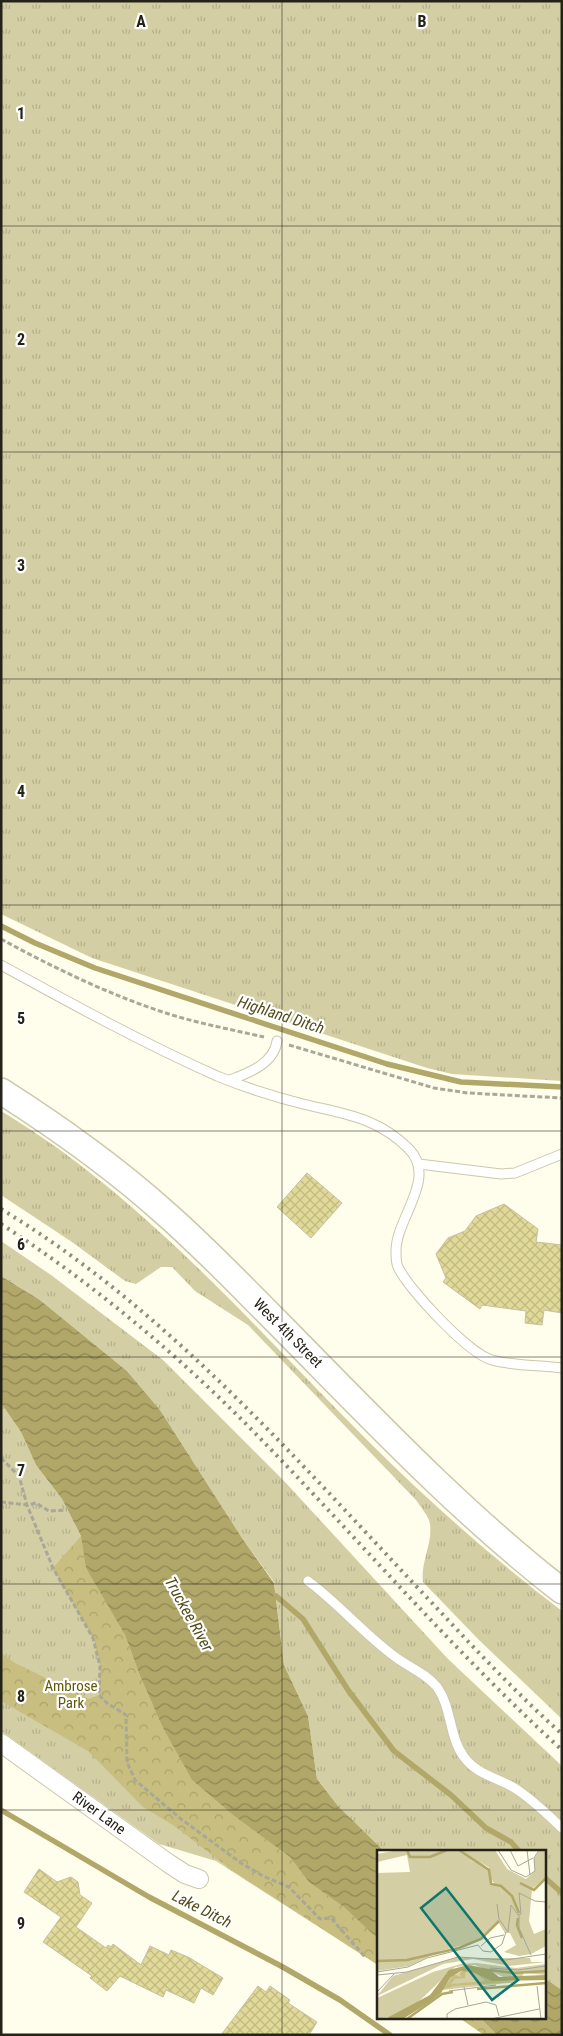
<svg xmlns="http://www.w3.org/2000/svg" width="563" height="2036" font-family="'Roboto Condensed',sans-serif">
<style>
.grass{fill:url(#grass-tufts)}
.forest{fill:url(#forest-crowns)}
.water{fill:url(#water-waves)}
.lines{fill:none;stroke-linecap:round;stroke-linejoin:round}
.stream{stroke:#b0a768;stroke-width:5.5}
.building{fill:url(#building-cross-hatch);stroke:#c4c0a4}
.lane-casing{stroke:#ccc8ac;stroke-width:11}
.street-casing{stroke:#ccc8ac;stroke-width:20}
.secondary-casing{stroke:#ccc8ac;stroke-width:28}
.path{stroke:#a9a798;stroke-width:3;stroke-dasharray:5 2.5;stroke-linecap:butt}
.lane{stroke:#fff;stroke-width:9}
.street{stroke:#fff;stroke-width:18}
.secondary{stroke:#fff;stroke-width:25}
.rail{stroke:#8e8c7e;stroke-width:4;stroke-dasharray:2.5 5;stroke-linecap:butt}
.grid{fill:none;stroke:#252319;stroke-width:1;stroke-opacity:0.55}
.labels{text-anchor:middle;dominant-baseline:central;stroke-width:4.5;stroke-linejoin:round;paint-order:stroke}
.street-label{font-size:15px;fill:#252319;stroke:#fff}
.park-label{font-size:15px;fill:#62580b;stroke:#fff}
.water-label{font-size:16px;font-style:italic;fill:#534c1b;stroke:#fff}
.inset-river{fill:none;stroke:#b0a768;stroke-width:2.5}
.inset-road{fill:none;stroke:#a8a697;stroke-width:1}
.view{fill:#0f766e;fill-opacity:0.15;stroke:#0f766e;stroke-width:2.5}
.inset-edge{fill:none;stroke:#252319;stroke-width:2.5}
.grid-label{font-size:16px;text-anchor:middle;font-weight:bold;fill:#252319;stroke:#fff;stroke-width:4.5;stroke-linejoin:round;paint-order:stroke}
</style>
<defs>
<pattern id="grass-tufts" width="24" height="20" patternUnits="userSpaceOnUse" patternTransform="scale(1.25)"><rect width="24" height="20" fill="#d4cea4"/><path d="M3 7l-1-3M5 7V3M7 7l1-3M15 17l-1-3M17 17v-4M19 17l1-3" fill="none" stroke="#b6b18d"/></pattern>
<pattern id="forest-crowns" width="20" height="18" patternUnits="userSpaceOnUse" patternTransform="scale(1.25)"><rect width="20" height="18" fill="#c7be7f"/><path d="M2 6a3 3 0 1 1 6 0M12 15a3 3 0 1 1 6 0" fill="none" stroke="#aba36d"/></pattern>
<pattern id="water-waves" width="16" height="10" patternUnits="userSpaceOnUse" patternTransform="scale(1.25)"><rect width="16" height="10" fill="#b0a768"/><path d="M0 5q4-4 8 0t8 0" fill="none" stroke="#8f8855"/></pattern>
<pattern id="building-cross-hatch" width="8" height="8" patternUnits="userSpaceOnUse" patternTransform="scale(1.25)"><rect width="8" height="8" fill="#e1d998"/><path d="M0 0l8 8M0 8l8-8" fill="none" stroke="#c1ba82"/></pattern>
</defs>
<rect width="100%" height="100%" fill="#fffdeb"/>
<path class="grass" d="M1 1H562V1081L452 1074 427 1068 92 958 1 914Z
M1 1111C143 1196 253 1326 368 1441 429 1502 494 1559 562 1611V1719L479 1640 423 1582C420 1562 435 1539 429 1520 426 1513 420 1506 416 1500L248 1325 195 1291 172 1267H161L136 1284 125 1281 72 1242 1 1195Z
M1 1241 51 1275 163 1360 285 1482 448 1659 562 1766V1990L544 1978V1851H384L338 1806 317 1779 308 1716 284 1665 274 1582 242 1538 160 1410 127 1371 40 1300 1 1276Z
M1 1403 21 1432 36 1465 62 1499 81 1536 125 1635 140 1676 162 1726 378 1939V1965L216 1861 159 1844 1 1731Z"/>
<path class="forest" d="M81 1536 86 1568 125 1635 140 1676 162 1726 192 1780 233 1815 290 1857 309 1882 344 1907 378 1939V1965L233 1871 173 1825 143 1807 88 1751 1 1701V1653L15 1663 89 1699 99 1695 100 1666 93 1638 53 1568Z
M458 2017H479L497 2035H484Z"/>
<path class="water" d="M1 1276 40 1300 127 1371 160 1410 242 1538 274 1583 284 1665 308 1716 317 1779 338 1806 384 1851H378V1939L344 1907 309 1882 290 1857 233 1815 192 1780 162 1726 140 1676 125 1635 86 1568 81 1536 62 1499 36 1465 21 1432 1 1403Z
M544 1978 562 1990V2035H497L479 2017H544Z"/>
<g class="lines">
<path class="stream" d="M1 926 35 943 95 968 387 1064 461 1082 562 1087
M276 1596 303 1619 348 1690 394 1751 451 1795 486 1828 511 1842 519 1851
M1 1810 149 1897 281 1966 340 2000 390 2035
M544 1877 562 1893"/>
</g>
<path class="building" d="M307 1173 342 1203 311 1238 277 1207Z
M504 1204 538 1229 536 1242 562 1245V1313L544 1310 542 1325 525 1323 526 1311 482 1305 480 1309 443 1282 446 1278 436 1254 448 1238 465 1231 476 1216Z
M39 1869 57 1882 71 1877 78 1882 80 1895 92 1903 76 1927 106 1948 108 1945 111 1947 113 1944 141 1965 150 1946 169 1955 171 1950 188 1957 223 1978 213 1995 201 1988 194 2003 166 1990 163 1997 120 1976 107 1991 90 1978 92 1976 43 1942 61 1917 24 1892Z
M258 1986 266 1992 270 1986 290 2000 288 2003 317 2022 309 2035H221Z"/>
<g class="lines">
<defs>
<path id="lane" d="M1 965C72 1004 143 1043 217 1076 244 1087 275 1097 303 1104 344 1114 377 1117 409 1149 438 1179 395 1219 396 1252 396 1257 396 1263 398 1267 408 1289 469 1354 492 1360 513 1366 539 1365 562 1368
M230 1080C248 1073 274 1064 277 1041
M419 1164 501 1174 515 1173 562 1154
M308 1581C339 1604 363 1633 394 1656 408 1667 426 1673 437 1687 452 1708 449 1737 464 1757 477 1775 499 1778 516 1789 533 1800 547 1814 562 1828"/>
<path id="street" d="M1 1743 168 1863 185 1874 199 1879"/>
<path id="secondary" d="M1 1091C59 1128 114 1167 165 1213 205 1248 241 1286 279 1324 370 1416 459 1511 562 1591"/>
</defs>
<use href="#lane" class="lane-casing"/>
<use href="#street" class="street-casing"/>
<use href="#secondary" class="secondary-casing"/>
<path class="path" d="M1 939C54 968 114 997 172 1015 202 1024 233 1030 264 1037
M289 1045 434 1088 468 1093 562 1098
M1 1458 19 1476 27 1505 53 1568 93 1638 100 1666 99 1695 107 1703 126 1715 127 1762 135 1780 181 1819 241 1863 263 1876 289 1887 320 1919 331 1918 365 1957
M1 1502 27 1505 36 1503 49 1511 67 1510"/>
<use href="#lane" class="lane"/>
<use href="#street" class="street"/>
<use href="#secondary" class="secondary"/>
<path class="rail" d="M1 1209C171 1312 299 1463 434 1605 475 1649 517 1694 562 1734
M1 1224C92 1283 176 1353 252 1430 356 1536 452 1650 562 1750"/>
</g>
<path class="grid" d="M282 1V2035M1 226H562M1 452H562M1 679H562M1 905H562M1 1131H562M1 1357H562M1 1584H562M1 1810H562"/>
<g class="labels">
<g class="street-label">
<text transform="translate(288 1333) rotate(45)">West 4th Street</text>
<text transform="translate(99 1813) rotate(36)">River Lane</text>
</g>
<g class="park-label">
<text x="71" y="1686">Ambrose<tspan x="71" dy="17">Park</tspan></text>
</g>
<g class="water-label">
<text transform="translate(281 1015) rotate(18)">Highland Ditch</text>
<text transform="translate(189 1614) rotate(61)">Truckee River</text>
<text transform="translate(202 1909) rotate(27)">Lake Ditch</text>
</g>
</g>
<g transform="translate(377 1850)">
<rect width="169" height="169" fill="#fffdeb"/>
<path d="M22 0H79L90 5 84 0H118L130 19 149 29 158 21 157 9 162 1 169 0V27L155 39 152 71 157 84 169 79V96L154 104 142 106 127 102 139 95 133 83H128L121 72 101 91 63 101 32 116 0 121V23L33 22 30 5 0 12V4ZM91 10 103 12 113 18 116 32 132 44H126L122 37 113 35 112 21 103 13ZM78 108H153L154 112H169L132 116 96 109 66 114 0 146 16 126ZM99 113 139 118 169 114V125L147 123 144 128H129L98 115 78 117 40 153 13 167 0 169V148L56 122 84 114ZM87 120 138 132 149 131 65 140 73 128Z" fill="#d4cea4" fill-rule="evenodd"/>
<path d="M89 120 88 128 78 129 74 134 108 131 101 124 115 131 138 132 78 136 65 140 77 125 84 127 83 122Z" fill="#c7be7f"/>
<path d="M91 9 103 12 111 18 114 17 117 24 115 33 123 34 136 46 126 44 122 37 113 35 112 21 103 13Z" fill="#d4cea4"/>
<path d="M91 115 112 119 122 127 169 125V130L115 131 95 122 84 121 73 128 64 143 51 153 26 169H8L53 145 72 120Z" fill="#b0a768"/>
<path class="inset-river" d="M30 0 33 7H53L70 0M82 0 112 20 114 34 124 36 135 46 142 63M143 33 157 40 169 28M141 68 140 75 145 88M0 111 30 110 82 98 104 89 122 71M112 120 137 123 169 121M100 139 169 133M30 169 65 144 76 142"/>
<path class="inset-road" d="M121 0 134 20 149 27 158 21 157 8 162 0M133 0 141 16 156 8M150 0 153 25M120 54 122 69 131 82 134 55 141 65 144 64 142 43 158 51 169 52M142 65V78L154 105M104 96 113 88 127 85M113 118 141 120 169 116M0 122 31 117 50 108 101 95 106 101 114 102 125 94 129 82M0 125 30 122 81 107 129 110 169 104M160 136 164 169M87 137 91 155M72 141 119 135M0 142 17 124M70 169V164L78 159 109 152 119 155 122 166M114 169 162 159"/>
<path class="view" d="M69 38 141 130 115 150 44 58Z"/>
<rect width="169" height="169" class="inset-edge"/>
</g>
<g class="grid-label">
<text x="141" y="27">A</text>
<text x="422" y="27">B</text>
<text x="21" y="119">1</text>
<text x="21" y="345">2</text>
<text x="21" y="571">3</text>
<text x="21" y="797">4</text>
<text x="21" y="1024">5</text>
<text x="21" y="1250">6</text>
<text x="21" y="1476">7</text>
<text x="21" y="1702">8</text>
<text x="21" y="1929">9</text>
</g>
<rect width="563" height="2036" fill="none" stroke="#252319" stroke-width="5"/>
</svg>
